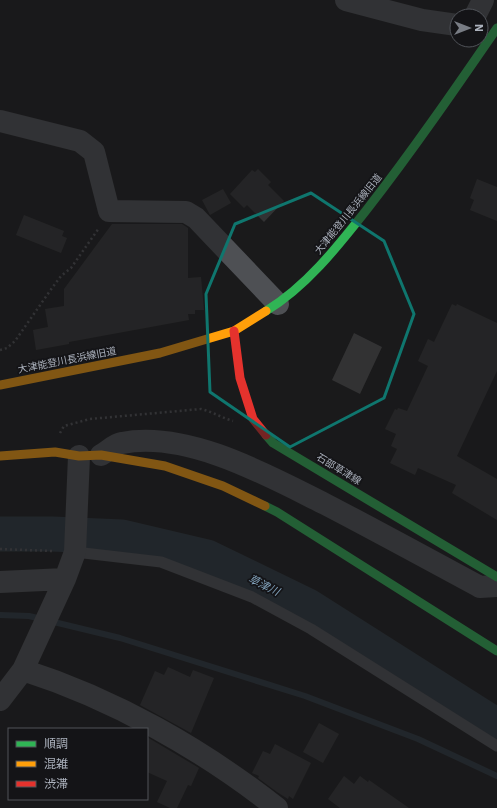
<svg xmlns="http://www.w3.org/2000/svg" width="497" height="808" font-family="'IBM Plex Sans','Noto Sans JP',sans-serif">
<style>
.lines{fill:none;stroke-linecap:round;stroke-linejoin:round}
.stream{stroke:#2c363e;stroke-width:6}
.river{stroke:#2c363e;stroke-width:35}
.building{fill:#323233}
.path{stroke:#505155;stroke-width:2.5;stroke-dasharray:2 3;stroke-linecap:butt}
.lane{stroke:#4e5054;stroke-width:11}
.street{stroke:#4e5054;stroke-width:22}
.fast{stroke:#30b455;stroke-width:9}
.slow{stroke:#ff9f0a;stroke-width:9}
.jam{stroke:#e5322d;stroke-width:9}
.marked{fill:none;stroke:#0f766e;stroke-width:3;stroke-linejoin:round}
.labels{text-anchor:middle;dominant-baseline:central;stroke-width:3.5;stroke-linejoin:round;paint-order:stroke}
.street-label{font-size:10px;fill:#abb1bc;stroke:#141417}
.water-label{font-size:11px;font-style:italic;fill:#80a0b9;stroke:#141417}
</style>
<rect width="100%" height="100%" fill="#1a1a1b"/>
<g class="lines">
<path class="stream" d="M0 615 29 616 120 638 305 696 418 739 497 776"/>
<path class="river" d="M0 534H52L122 537 207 557 308 606 497 726"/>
</g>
<path class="building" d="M258 169 271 182 268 185 284 201 264 222 247 205 244 208 230 194 252 170 255 172Z
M477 179 497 187V221L470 210 474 200 470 198Z
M223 189 231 203 210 215 202 200Z
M24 215 64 231 62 236 67 238 61 253 16 235Z
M112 224H182L188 228V278L201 277 204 310H195V314H188L189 320 69 342V344L36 350 33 330 48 327 45 309 64 306V289Z
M452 304 456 306 457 304 497 323V371L457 456 497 479V520L452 493 456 485 418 468 415 475 390 463 397 449 391 446 396 434 385 429 395 409 397 410 398 408 407 411 428 366 418 361 428 339 434 342Z
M354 333 382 347 360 394 332 380Z
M168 667 190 677 193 670 214 678 191 733 140 705 155 671 164 675Z
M319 723 339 734 323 763 303 752Z
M147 737 199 768 191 786 188 785 177 808H170L157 802 167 781 147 772Z
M275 744 311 763 293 799 289 796 288 799 277 792 258 778 259 776 252 773 263 751 270 754Z
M344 776 354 784 360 776 368 782 369 780 409 808H340L328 799Z"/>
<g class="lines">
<path class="path" d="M0 350 7 348 15 341 52 288 61 276 71 268 99 228
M60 433 64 426 90 419 201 409C213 412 222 418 233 421
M0 549 53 551"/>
<path class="lane" d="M75 552 161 562 252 597 311 629 497 746"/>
<path class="street" d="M346 0 422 20 457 25
M475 16 483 0
M0 121 80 141 94 152 109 211 186 212 196 218 278 304
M101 455C108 451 115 444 122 443 187 430 269 476 325 504 377 531 428 559 480 587L497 586
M0 582 65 579
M23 670C114 699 202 749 277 808
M0 700 23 670 65 579 75 552 79 456"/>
<path class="fast" d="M266 311C307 286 338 246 368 208 413 150 455 89 497 28
M266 435 273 443 497 577
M265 506 277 512 497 651"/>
<path class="slow" d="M0 385 160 353 234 331 266 311
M0 456 55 452 79 456 101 455 165 466 223 486 265 506"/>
<path class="jam" d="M234 331 240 378 253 419 266 435"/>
</g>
<path d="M0 0H497V808H0ZM311 193 384 241 414 314 384 398 290 447 210 392 206 294 235 224Z" fill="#1a1a1b" fill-opacity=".55" fill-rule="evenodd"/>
<path class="marked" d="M311 193 384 241 414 314 384 398 290 447 210 392 206 294 235 224Z"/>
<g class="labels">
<g class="street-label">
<text transform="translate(348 214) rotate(-51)">大津能登川長浜線旧道</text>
<text transform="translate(67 360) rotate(-11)">大津能登川長浜線旧道</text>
<text transform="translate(339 469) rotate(31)">石部草津線</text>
</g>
<g class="water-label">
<text transform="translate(264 585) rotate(26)">草津川</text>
</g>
</g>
<rect x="8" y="728" width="140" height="72" fill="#141417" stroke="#505359"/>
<rect x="16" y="741" width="20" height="6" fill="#30b455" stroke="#505359"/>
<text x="44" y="748" font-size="12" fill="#abb1bc">順調</text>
<rect x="16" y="761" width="20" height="6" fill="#ff9f0a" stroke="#505359"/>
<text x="44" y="768" font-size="12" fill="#abb1bc">混雑</text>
<rect x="16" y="781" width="20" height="6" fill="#e5322d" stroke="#505359"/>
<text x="44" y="788" font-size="12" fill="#abb1bc">渋滞</text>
<g transform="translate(469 28) rotate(90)"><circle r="19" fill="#141417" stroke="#505359"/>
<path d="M0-3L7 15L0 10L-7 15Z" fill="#787c84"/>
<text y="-6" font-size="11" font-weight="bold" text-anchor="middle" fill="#abb1bc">N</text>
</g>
</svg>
